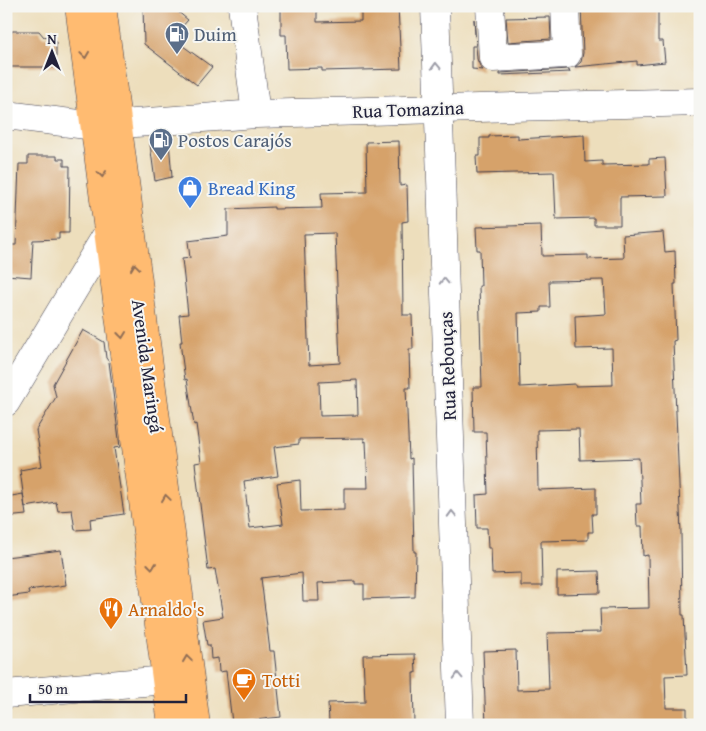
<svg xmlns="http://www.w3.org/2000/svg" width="706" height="731" font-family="'Gentium Book Plus',serif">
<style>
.building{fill:#d6a26a;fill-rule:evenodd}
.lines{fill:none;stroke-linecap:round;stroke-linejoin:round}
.minor-casing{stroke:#403e4e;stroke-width:29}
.major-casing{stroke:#403e4e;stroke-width:29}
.minor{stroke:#fff;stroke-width:28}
.major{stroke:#ffbb71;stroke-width:28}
.oneway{stroke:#906e56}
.oneway2{stroke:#9c9ca7}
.labels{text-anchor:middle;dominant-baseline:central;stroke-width:4;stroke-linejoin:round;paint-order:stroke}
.service-label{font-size:19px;fill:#4e5e75;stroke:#f6f6f2;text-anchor:start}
.street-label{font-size:19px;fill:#22223b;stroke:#f6f6f2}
.shop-label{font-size:19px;fill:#366cbe;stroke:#f6f6f2;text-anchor:start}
.food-label{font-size:19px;fill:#c56008;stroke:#f6f6f2;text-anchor:start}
</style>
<rect width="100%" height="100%" fill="#f6f6f2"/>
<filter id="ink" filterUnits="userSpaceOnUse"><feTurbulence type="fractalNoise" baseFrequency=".02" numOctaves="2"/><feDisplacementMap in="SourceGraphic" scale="10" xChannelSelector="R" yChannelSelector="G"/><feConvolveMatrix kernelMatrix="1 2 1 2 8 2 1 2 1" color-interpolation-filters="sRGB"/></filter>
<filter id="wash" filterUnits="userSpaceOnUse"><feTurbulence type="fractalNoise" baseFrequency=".0096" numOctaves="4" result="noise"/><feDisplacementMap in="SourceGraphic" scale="20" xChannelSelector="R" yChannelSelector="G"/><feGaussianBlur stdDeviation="1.12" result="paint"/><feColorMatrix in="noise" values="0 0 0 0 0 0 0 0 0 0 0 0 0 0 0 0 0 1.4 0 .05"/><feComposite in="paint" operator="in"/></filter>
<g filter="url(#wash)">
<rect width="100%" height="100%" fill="#eddebc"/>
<g id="blocks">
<path class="building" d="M143 6H171L188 20 172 38 212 67 197 85 144 44Z
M281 6H317V22L361 21V6H398L401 69 322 71V68L287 69 286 35H281Z
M581 6H658V41H663L665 62 637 65V61L575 67 581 62 583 53Z
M550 17 551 39 508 42 506 18Z
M474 19 477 59 480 66 483 70 472 69V46H476Z
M12 31H39L44 37 48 36V42H56V67H6V37H9Z
M569 69 570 72 500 75V73Z
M518 135V139L584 135 585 162 602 161V165L649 164V159L665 158 667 196 620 197V225H594V218L556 219 554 172 477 174 476 156H480V138H489V136Z
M399 141 400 186 407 185 408 221 402 222 403 315H412L413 349H409L410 388H406L409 459 412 458 414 552H416L415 597 364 599V584H355V581L318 583 319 601H303L302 573 261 578 270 651H274L281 717 232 723 226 671 219 672 218 658 211 659 210 645H207L203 620 223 617 215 569 208 570 195 463 201 462 196 424 194 425 187 379 185 380 180 342H182L179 315 188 314 182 259 190 258 188 241 228 236V209L274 207V209L322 208 321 193 367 192 366 142ZM335 233 340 363 309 365 304 234ZM357 380 358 415 320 416 319 382ZM364 438V442L366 441 368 488H344V510L301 511 300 480 277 483 283 524 250 528 244 481 278 476 274 447 299 444V439Z
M169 142 172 177 155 181 150 144Z
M28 156H57V159H64V166H70L69 233H59V239L33 240 31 277 6 275V250H11V245H16L19 164H28Z
M541 225 542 256 588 255V259L624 258 623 235 663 232 665 252 675 251 676 284H674L676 340 673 341 681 533 682 615H684L687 675 665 676 666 708H687V725H486L483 651 516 650 517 690 549 689 547 633 601 632 600 609 649 608 648 555 643 556 642 526H637L636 504H641L639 458 580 460 579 429 537 430 538 490 596 488V514H592L593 532H588V540L541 541 542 586H521V573L492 574 491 548H488L487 528H477L476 495 488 494 486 432H474L473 387H482L479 286H481L480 250H477L476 227ZM604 280 606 314 575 316 576 349 612 348 613 385 575 386V384L520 387 518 313 541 312V307H550L549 281Z
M83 330 104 342 106 358 109 362 120 447 114 448 124 514 90 519 91 529 75 530 72 510 58 511 56 502 25 507 20 470 42 466 36 430 56 397 53 384Z
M23 494 26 515 6 517V497Z
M61 550 66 585 28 590 29 594 6 597V557Z
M599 571 600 593 557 594V572Z
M415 654 416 673H413L414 725H332L331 723H329L328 703 365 702 363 655Z"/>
</g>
</g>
<g filter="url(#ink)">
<use href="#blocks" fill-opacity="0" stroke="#403e4e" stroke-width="1"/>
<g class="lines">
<defs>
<path id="minor" d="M242 6 256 114
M435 6 460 725
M490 6 493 58 567 54 565 6
M6 115 95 126 256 114 700 102
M6 402 109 231
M6 694 166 680"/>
<path id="major" d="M79 6 172 725
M102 6 196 725"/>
</defs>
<use href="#minor" class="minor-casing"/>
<use href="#major" class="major-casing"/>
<use href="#minor" class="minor"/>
<use href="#major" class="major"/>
</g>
<defs><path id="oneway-chevron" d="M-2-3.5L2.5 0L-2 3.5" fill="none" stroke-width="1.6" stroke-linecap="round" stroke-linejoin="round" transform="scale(1.25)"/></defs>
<g class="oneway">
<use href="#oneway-chevron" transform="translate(85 55) rotate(82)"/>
<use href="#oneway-chevron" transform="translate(102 174) rotate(83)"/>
<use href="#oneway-chevron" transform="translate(135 267) rotate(-98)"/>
<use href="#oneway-chevron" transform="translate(122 335) rotate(83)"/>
<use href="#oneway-chevron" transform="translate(166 498) rotate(-98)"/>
<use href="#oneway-chevron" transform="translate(152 566) rotate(83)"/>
<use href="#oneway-chevron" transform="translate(187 659) rotate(-98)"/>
</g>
<g class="oneway2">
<use href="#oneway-chevron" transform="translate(436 66) rotate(-92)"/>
<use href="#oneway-chevron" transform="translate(444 281) rotate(-92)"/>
<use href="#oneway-chevron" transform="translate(452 514) rotate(-92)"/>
<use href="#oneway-chevron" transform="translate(458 676) rotate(-92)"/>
</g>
</g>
<defs>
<symbol id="fuel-pin" viewBox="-11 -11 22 30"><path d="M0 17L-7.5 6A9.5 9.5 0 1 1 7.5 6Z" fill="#5c6f8a" stroke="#f6f6f2"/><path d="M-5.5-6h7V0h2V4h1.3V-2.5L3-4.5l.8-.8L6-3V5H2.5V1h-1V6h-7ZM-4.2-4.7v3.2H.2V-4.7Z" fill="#fff"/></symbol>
<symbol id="shop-pin" viewBox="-11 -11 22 30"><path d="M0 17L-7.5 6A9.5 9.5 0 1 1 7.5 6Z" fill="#3f7fe0" stroke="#f6f6f2"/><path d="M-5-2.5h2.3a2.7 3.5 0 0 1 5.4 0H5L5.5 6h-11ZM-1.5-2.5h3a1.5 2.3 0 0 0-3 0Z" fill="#fff"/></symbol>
<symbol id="restaurant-pin" viewBox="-11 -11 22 30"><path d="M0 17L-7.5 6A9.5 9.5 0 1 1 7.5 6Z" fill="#e8710a" stroke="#f6f6f2"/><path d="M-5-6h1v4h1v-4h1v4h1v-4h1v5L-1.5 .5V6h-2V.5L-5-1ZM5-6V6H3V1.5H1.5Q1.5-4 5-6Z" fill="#fff"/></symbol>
<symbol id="cafe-pin" viewBox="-11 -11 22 30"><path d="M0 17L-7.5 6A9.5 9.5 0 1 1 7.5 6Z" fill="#e8710a" stroke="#f6f6f2"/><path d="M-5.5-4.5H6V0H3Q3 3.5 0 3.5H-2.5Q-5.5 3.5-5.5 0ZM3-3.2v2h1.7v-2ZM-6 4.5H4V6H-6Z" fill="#fff"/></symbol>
</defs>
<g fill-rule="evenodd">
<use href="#fuel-pin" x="163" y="20" width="28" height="38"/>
<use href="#fuel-pin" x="147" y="126" width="28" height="38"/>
<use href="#shop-pin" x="176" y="174" width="28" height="38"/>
<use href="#restaurant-pin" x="97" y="595" width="28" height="38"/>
<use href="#cafe-pin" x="230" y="666" width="28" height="38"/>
</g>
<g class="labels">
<g class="service-label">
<text x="194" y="34">Duim</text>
<text x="178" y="140">Postos Carajós</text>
</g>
<g class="street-label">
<text transform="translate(408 109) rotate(-2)">Rua Tomazina</text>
<text transform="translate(148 366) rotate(82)">Avenida Maringá</text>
<text transform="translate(447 366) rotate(-92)">Rua Rebouças</text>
</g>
<g class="shop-label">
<text x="208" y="188">Bread King</text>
</g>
<g class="food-label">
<text x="128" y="609">Arnaldo's</text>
<text x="262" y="680">Totti</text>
</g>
</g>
<rect width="706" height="731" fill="none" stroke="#f6f6f2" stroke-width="25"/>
<g transform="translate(52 52)" stroke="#f6f6f2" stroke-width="4" paint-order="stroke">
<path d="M0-4L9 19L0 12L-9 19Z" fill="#22223b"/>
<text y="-8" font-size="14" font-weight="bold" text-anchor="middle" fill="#22223b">N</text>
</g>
<path d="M30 694v8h156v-8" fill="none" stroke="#22223b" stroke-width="2.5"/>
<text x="38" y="694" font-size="15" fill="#22223b" stroke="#f6f6f2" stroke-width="4" paint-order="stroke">50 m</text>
</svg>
